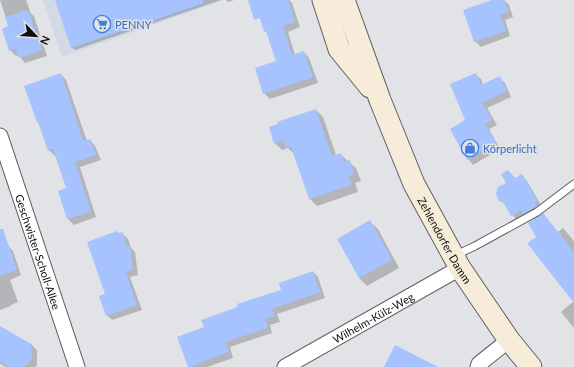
<svg xmlns="http://www.w3.org/2000/svg" width="574" height="367" font-family="Lato,sans-serif">
<style>
.built{fill:#d4dae5}
.shadow{fill:#0003}
.building{fill:#a6c2ff}
.lines{fill:none;stroke-linecap:round;stroke-linejoin:round}
.service-casing{stroke:#5e6063;stroke-width:9}
.minor-casing{stroke:#5e6063;stroke-width:17}
.secondary-casing{stroke:#5e6063;stroke-width:23}
.service{stroke:#fff;stroke-width:7}
.minor{stroke:#fff;stroke-width:15}
.secondary{stroke:#f7ecd9;stroke-width:21}
.labels{text-anchor:middle;dominant-baseline:central;stroke-width:3;stroke-linejoin:round;paint-order:stroke}
.shop-label{font-size:11px;fill:#366cbe;stroke:#e1e3e7;text-anchor:start}
.street-label{font-size:11px;fill:#0d0e0f;stroke:#e1e3e7}
</style>
<rect width="100%" height="100%" fill="#e1e3e7"/>
<path class="built" d="M43 0H224L62 57Z"/>
<path class="shadow" d="M0 0H26L31 14 34 16 47 56 25 63 20 57 19 55 16 56 10 50 9 27Z
M59 0H221L75 50 72 47Z
M226 0H234L228 2Z
M278 0H289L292 3 300 27 288 32 295 55 304 52 309 58 318 83 270 99 264 93 278 61 268 34 265 31Z
M502 0H504L509 5 513 17 505 20 510 36 481 47 475 41Z
M61 74 66 80 87 141 90 140 95 146 101 160 80 167 96 217 74 225 68 219 60 191 68 189 56 156H55L49 150Z
M475 74 481 79 483 85 499 77 505 83 511 97 487 108 497 125 489 129 500 149 473 165 468 159 466 121Z
M316 110 323 117 336 155 340 154 356 168 361 181 355 183 358 192 317 206 310 199 295 155 288 148 282 150 275 143Z
M522 175 527 181 542 207 518 221 512 215 507 206 500 200 515 179Z
M543 215 558 232 563 228 574 241V328L561 312 574 301 537 237Z
M370 222 378 229 399 268 367 286 359 278 338 239Z
M122 233 128 239 131 248 135 252 138 275 130 277 142 310 112 320 107 315 106 295 119 234Z
M8 246 13 251 21 275 10 280 18 302 11 305V306L0 310V248Z
M313 272 318 277 325 298 277 314 280 322 270 325 272 333 230 347 233 358 207 367H189L205 328 239 308 282 290Z
M0 330 31 344 37 350V364L36 367H6L0 364Z"/>
<path class="building" d="M55 0H203L204 3 71 48Z
M248 0H288L295 22 283 26 292 55 304 51 313 77 263 94 255 68 276 61 266 31 264 32 260 18 254 20Z
M492 0H504L509 11 500 15 506 31 474 42 463 10Z
M28 10 42 50 19 58 16 49 9 51 2 29 8 26 5 17Z
M61 73 83 141 90 139 96 155 75 162 91 212 67 219 58 191 66 188 53 149 48 151 38 122H37L24 86Z
M476 73 481 85 500 76 507 91 482 103 492 120 485 124 496 143 467 160 450 129 465 120 450 84Z
M316 109 332 156 341 153 344 162 350 160 354 174 348 176 352 185 309 199 291 147 286 148 283 140 274 144 269 127 278 124 277 122Z
M508 170 515 178 522 174 537 201 535 203 537 206 523 214 521 210 511 216 503 202 499 201 496 194 498 187 506 183 501 174Z
M543 213 574 252V303L527 243 536 237 528 223Z
M370 220 392 260 359 278 337 239Z
M0 229H3L17 270 0 276Z
M117 231 118 233 123 232 127 247 130 246 133 270 126 272 137 305 106 316 99 296 105 294 87 242Z
M313 271 320 292 272 309 275 316 265 319 268 328 225 342 229 352 202 362V363L191 367H188L177 337 204 327 201 320 238 307 237 304 281 290 279 283Z
M0 326 31 344 32 358 28 364 23 367H9L0 362Z
M395 345 438 367H384Z"/>
<g class="lines">
<defs>
<path id="service" d="M456 255 475 246 537 212 574 184"/>
<g id="minor">
<path id="s1" d="M0 136 77 367"/>
<path id="s2" d="M285 367 460 268"/>
<path d="M478 367 479 364 509 340"/>
</g>
<g id="secondary">
<path d="M323 0 339 49 370 87"/>
<path id="s3" d="M344 0 380 100 414 184 460 268 509 340 531 367"/>
</g>
</defs>
<use href="#service" class="service-casing"/>
<use href="#minor" class="minor-casing"/>
<use href="#secondary" class="secondary-casing"/>
<use href="#service" class="service"/>
<use href="#minor" class="minor"/>
<use href="#secondary" class="secondary"/>
</g>
<defs>
<symbol id="supermarket-ring" viewBox="-11 -11 22 22"><circle r="9.5" fill="#e1e3e7" stroke="#3f7fe0" stroke-width="1.5"/><path d="M-6-5.5h2.5l.6 2H6L4.5 2H-2.5L-4.4-4H-6ZM-1.5 3.2a1.3 1.3 0 1 0 .1 0ZM3 3.2a1.3 1.3 0 1 0 .1 0Z" fill="#3f7fe0"/></symbol>
<symbol id="shop-ring" viewBox="-11 -11 22 22"><circle r="9.5" fill="#e1e3e7" stroke="#3f7fe0" stroke-width="1.5"/><path d="M-5-2.5h2.3a2.7 3.5 0 0 1 5.4 0H5L5.5 6h-11ZM-1.5-2.5h3a1.5 2.3 0 0 0-3 0Z" fill="#3f7fe0"/></symbol>
</defs>
<g fill-rule="evenodd">
<use href="#supermarket-ring" x="92" y="14" width="20" height="20"/>
<use href="#shop-ring" x="460" y="138" width="20" height="20"/>
</g>
<g class="labels">
<g class="shop-label">
<text x="115" y="24">PENNY</text>
<text x="483" y="148">Körperlicht</text>
</g>
<g class="street-label">
<text stroke="none"><textPath href="#s3" startOffset="261">Zehlendorfer Damm</textPath></text>
<text stroke="none"><textPath href="#s1" startOffset="122">Geschwister-Scholl-Allee</textPath></text>
<text stroke="none"><textPath href="#s2" startOffset="101">Wilhelm-Külz-Weg</textPath></text>
</g>
</g>
<g transform="translate(36 36) rotate(115)" stroke="#e1e3e7" stroke-width="3" paint-order="stroke">
<path d="M0-3L7 15L0 10L-7 15Z" fill="#0d0e0f"/>
<text y="-6" font-size="11" font-weight="bold" text-anchor="middle" fill="#0d0e0f">N</text>
</g>
</svg>
